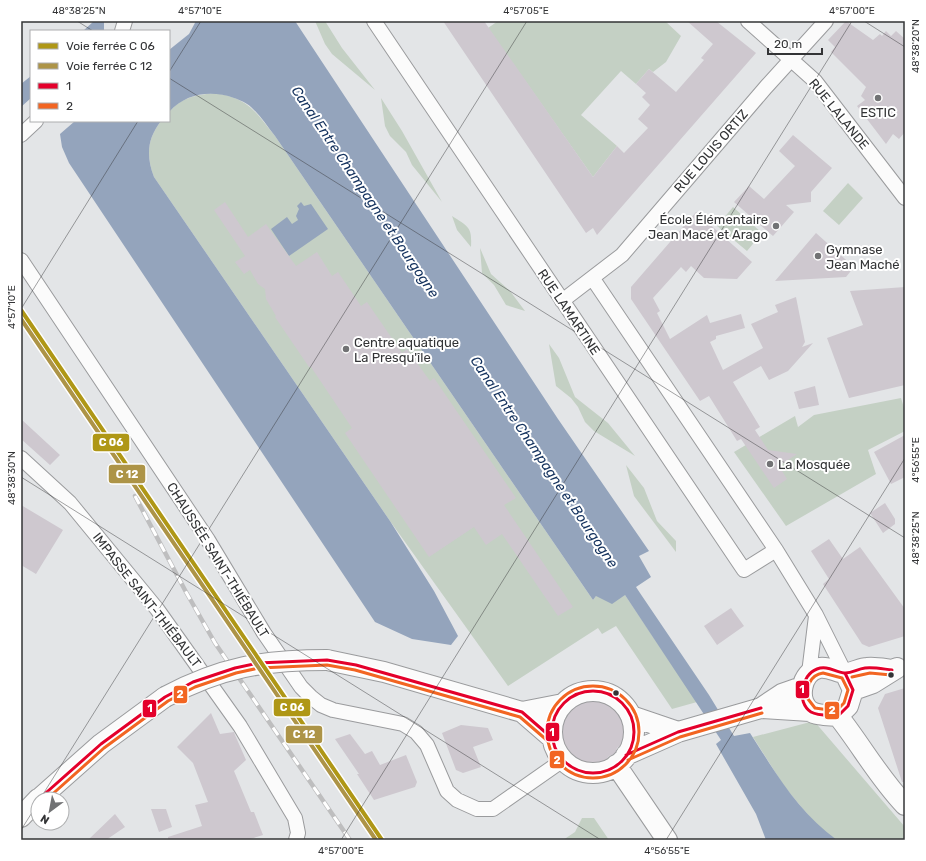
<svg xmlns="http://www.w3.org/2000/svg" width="926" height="861" font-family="Rubik,sans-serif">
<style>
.green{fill:#c4d0c4}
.water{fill:#94a4bc}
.building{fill:#cec8cf}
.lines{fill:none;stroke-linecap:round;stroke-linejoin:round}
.street-casing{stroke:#9a9b9d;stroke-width:16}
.secondary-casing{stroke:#9a9b9d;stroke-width:22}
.street{stroke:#fbfbfb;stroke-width:14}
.secondary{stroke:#fbfbfb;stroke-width:20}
.rail-casing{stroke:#bebebf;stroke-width:4.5}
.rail{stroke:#fff;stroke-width:3;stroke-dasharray:9;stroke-linecap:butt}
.secondary-bridge-casing{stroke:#9a9b9d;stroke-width:22;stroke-linecap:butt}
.secondary-bridge{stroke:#fbfbfb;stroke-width:20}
.bus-1-casing{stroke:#fff;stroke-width:6}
.bus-2-casing{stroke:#fff;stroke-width:6}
.bus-1{stroke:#e4002b;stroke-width:3}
.bus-2{stroke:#f26522;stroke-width:3}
.rail-1-casing{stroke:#fff;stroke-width:7}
.rail-2-casing{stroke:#fff;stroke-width:7}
.rail-1{stroke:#af9716;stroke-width:4}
.rail-2{stroke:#ad9447;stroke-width:4}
.ticks{fill:none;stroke:#333436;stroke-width:1;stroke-opacity:0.45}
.poi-dot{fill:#717274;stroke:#fff;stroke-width:1.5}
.bus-dot{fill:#333436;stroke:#fff;stroke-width:1.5}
.labels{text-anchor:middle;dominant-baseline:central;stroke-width:4;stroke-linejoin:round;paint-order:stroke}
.poi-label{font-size:13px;fill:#333436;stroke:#fff;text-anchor:start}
.street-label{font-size:13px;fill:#333436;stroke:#fff}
.water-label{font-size:14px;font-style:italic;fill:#13315d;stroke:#fff}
.line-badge{stroke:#fff;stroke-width:1.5}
.badge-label{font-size:11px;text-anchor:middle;font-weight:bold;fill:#fff}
.neatline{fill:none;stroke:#333436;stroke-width:1.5}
.ticks-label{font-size:10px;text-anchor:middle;fill:#333436}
</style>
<rect width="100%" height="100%" fill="#e3e5e7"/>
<path class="green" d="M315 21H325L342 48 375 90 332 54 325 44Z
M498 21H665L681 36 666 62 653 72 649 69 636 84 621 71 581 115 617 146 593 177 488 28Z
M215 93C249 99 254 110 275 136L593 600 596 596 625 595 697 702 672 709 616 626 602 634 598 628 508 686 390 521 154 177C146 156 147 139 161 121H169V112C182 97 196 95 215 93Z
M381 98 402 131 442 202 412 165 406 152 390 136 385 126Z
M848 183 863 198 839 225 823 211Z
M733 207 762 233 747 251 717 226Z
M452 216C469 227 472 227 471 247L457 230Z
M480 248 491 274 510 291 525 311 506 305 494 285 482 273Z
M549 344 559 358 575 397 608 423 635 456 594 431 585 422 578 407 571 398 556 386Z
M901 398 905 411V431L868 450 876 474 786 526 734 452 795 416 798 427 814 415Z
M626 465 644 488 657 521 676 541V552L634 496Z
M814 721 905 827V840H837L821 829 803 809 784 786 753 737Z
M582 818H594L609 840H563L575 832Z"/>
<path class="water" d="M94 21H104V31H83Z
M196 21H295L558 419 649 551 639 556 651 577 636 587 642 596 709 695 734 736 750 733C775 772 798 812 837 840H766L756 814 716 744 721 740 625 595 612 604 596 596 593 600 275 136C267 126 260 115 251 107 247 103 240 100 234 98 211 90 186 93 169 112V50L189 34Z
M31 76V98L21 107V84Z
M75 121H161C147 139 146 156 154 177L390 521 434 591 458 636 451 645 412 639 375 622 69 163 62 147 60 134Z
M301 202 304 206 311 204 328 229 289 256 271 229 287 217 292 224 298 220 296 216 299 209 297 206Z"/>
<path class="building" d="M443 21H484L593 177 617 146 624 153 648 128 638 119 650 105 642 97 646 93 636 84 649 69 676 92 704 60 701 58 713 44 687 21H716L756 53 597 235 593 228 586 233Z
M846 21 873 40 880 34 882 36 886 31 891 36 896 31 905 39V132L899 139 893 134 886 144 857 106 865 100 861 96 866 87 831 52 835 47 828 40Z
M793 135 832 168 811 192V202L786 205 794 212 773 236 734 202 749 186 764 199 795 166 779 151Z
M225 202 248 237 266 224 296 266 317 252 332 276 338 272 361 306 367 302 402 353 407 349 430 381 434 378 516 498 504 505 573 607 558 616 502 534 486 545 474 527 429 557 345 433 352 428 311 367H309L275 317 276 316 266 299 265 289 258 284 250 270 244 274 235 262 245 256 214 210Z
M696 212 752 262 737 279 704 278 691 266 686 272 681 267 653 298 660 311 657 313 670 339 707 315 710 323 741 314 745 328 716 336V339L710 342 723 370 763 348 751 324 778 312 775 305 796 297 805 342 802 347 813 343 788 371 769 380 761 366 733 382 760 427 755 430 768 450 797 454 779 466 787 479 774 488 741 439 737 441 709 396 700 401 631 299V287Z
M816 233 854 267 846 277 775 281Z
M905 287V385L849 398 827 338 863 325 850 291Z
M815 386 819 405 799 409 794 392Z
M21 419 60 455 50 465 21 439Z
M905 435V477L891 484 874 452Z
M885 503 895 519V524L883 533 870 513Z
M21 505 63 530 36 574 21 565Z
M829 539 843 559 860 547 905 609V636L869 647 862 644 823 584 829 579 811 551Z
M731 608 744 626 717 645 704 626Z
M905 688V782H902L878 708 885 694Z
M591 700 605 702 617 710 624 725 625 736 622 744 617 748 615 754 609 756 605 761 597 763 583 762 571 754 563 742 562 728 567 715 577 704Z
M211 713 220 734 234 732 235 735 246 760 234 771 251 812H254L263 835 247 840H168V837L202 826 195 805 208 802 193 763 177 747Z
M461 725 488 728 493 740 473 747 481 767 463 773 456 770 442 733Z
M350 734 365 754 372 751 380 765 406 755 417 782 415 787 374 800 357 774H359L335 739Z
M151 809H166L172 827 159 832Z
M115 814 125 827 106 840H88Z"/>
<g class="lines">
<defs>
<path id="street" d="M374 21 744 570 776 550
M748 21 815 81 905 198
M122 31 125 21
M21 135 36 121
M21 260 208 540 264 633 301 687 311 697 321 705 333 710 403 724 416 732 427 745 447 791 457 800 477 809H493L563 760
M593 279 776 550 816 615 845 673
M562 301 622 255 766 87 826 21
M21 458 70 503 157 609 240 726 295 818 298 833 296 840
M809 673 816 616"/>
<path id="secondary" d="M327 660 384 672 522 712 552 738
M845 673 853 690 848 706 838 716C830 715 817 716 810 711 796 700 801 672 819 668 829 666 837 673 846 673 853 673 860 668 867 668 875 667 884 669 892 670
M853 690 873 683 897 668
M552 732a41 41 0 1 1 82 0a41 41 0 1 1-82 0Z
M761 708 810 711
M522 712 563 704
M631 716 678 732
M838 716C861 745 879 778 905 805
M626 755 678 732 761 708 782 694 802 687
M616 765 667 840
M39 799 101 744 165 697
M21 817 38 799"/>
</defs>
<use href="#street" class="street-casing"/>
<use href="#secondary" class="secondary-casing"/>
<use href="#street" class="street"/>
<use href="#secondary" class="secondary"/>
<defs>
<path id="rail" d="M135 496 186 592 215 643 350 840"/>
</defs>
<use href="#rail" class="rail-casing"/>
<use href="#rail" class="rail"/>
<defs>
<path id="secondary-bridge" d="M165 697C221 667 264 660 327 660"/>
</defs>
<use href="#secondary-bridge" class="secondary-bridge-casing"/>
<use href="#secondary-bridge" class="secondary-bridge"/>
<defs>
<path id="bus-1" d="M845 673 853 690 848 706 838 716C830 715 818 716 811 712 796 702 801 675 817 669 827 665 835 672 844 673 851 674 857 669 865 668 874 667 883 669 892 670
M552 732a41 41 0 1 1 82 0a41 41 0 1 1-82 0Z
M626 755 678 732 761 708
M39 799 101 744 165 697 193 682 235 668 258 663 327 660 356 665 522 712 552 738"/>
<path id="bus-2" d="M823 673 842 678 848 690 844 703 836 711 815 708 808 699C806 687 810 675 823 673Z
M852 677 870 673 891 675
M547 732a46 46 0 1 1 92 0a46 46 0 1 1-92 0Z
M628 760 680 737 762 713
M47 799 104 748 168 701 195 687 236 673 259 668 327 665 355 670 520 717 549 742"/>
</defs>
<use href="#bus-1" class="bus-1-casing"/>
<use href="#bus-2" class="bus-2-casing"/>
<use href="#bus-1" class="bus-1"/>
<use href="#bus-2" class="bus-2"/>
<defs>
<path id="rail-1" d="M21 310 382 840"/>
<path id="rail-2" d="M21 319 376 840"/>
</defs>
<use href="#rail-1" class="rail-1-casing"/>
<use href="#rail-2" class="rail-2-casing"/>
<use href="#rail-1" class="rail-1"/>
<use href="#rail-2" class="rail-2"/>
</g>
<path class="ticks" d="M77 21 93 31M864 21 905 47M169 72 201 21M169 78 905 538M21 309 138 121M21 477 601 840M40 799 527 21M21 830 38 803M341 840 852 21M666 840 905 458"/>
<g class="poi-dot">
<circle cx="878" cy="98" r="4"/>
<circle cx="776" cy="226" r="4"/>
<circle cx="818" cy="256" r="4"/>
<circle cx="346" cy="349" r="4"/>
<circle cx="770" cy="464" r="4"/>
</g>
<g class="bus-dot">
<circle cx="891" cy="675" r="3.5"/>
<circle cx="616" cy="693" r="3.5"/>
</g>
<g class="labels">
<g class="poi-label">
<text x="878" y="112" text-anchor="middle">ESTIC</text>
<text x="768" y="219" text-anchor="end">École Élémentaire<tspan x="768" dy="15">Jean Macé et Arago</tspan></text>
<text x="826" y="249">Gymnase<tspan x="826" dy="15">Jean Maché</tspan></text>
<text x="354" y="342">Centre aquatique<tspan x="354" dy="15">La Presqu'île</tspan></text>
<text x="778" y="464">La Mosquée</text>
</g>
<g class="street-label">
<text transform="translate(839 114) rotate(51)">RUE LALANDE</text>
<text transform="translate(711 151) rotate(-49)">RUE LOUIS ORTIZ</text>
<text transform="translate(569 312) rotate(56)">RUE LAMARTINE</text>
<text transform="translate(218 560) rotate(58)">CHAUSSÉE SAINT-THIÉBAULT</text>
<text transform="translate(147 600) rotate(52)">IMPASSE SAINT-THIÉBAULT</text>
</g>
<g class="water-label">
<text transform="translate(365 192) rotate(56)">Canal Entre Champagne et Bourgogne</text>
<text transform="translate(544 462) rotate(56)">Canal Entre Champagne et Bourgogne</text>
</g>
</g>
<g class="line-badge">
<rect x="92" y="433" width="38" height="19" rx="4" fill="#af9716"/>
<rect x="108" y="464" width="38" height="20" rx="4" fill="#ad9447"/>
<rect x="795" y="680" width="15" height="19" rx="4" fill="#e4002b"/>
<rect x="173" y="685" width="15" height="19" rx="4" fill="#f26522"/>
<rect x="273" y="698" width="38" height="19" rx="4" fill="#af9716"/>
<rect x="142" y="699" width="15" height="19" rx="4" fill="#e4002b"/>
<rect x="824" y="701" width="16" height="19" rx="4" fill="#f26522"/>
<rect x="545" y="722" width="15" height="20" rx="4" fill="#e4002b"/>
<rect x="285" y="725" width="38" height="19" rx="4" fill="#ad9447"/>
<rect x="549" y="750" width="16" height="19" rx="4" fill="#f26522"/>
</g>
<g class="badge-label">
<text x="111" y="446">C 06</text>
<text x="127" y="478">C 12</text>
<text x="802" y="693">1</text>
<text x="180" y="698">2</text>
<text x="292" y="711">C 06</text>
<text x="150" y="712">1</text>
<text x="832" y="714">2</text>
<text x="552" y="736">1</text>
<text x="304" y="738">C 12</text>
<text x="557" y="764">2</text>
</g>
<rect width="926" height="861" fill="none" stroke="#ffffff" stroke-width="44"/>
<rect x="30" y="30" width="140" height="92" fill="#ffffff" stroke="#adaeaf"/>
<rect x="38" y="43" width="20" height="6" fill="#af9716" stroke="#adaeaf"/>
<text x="66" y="50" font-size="12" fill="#333436">Voie ferrée C 06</text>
<rect x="38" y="63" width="20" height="6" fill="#ad9447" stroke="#adaeaf"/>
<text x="66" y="70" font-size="12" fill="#333436">Voie ferrée C 12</text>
<rect x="38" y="83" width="20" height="6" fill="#e4002b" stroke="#adaeaf"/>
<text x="66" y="90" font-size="12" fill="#333436">1</text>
<rect x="38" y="103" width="20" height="6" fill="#f26522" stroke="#adaeaf"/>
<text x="66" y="110" font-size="12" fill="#333436">2</text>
<g transform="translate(50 811) rotate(212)"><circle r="19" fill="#ffffff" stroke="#adaeaf"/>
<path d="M0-3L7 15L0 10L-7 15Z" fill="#717274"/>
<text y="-6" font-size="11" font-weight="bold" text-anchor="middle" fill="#333436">N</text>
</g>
<path d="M768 48v6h54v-6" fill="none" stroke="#333436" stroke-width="2"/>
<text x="774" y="48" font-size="12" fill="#333436" stroke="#ffffff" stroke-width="3" paint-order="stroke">20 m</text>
<rect x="22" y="22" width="882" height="817" class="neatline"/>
<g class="ticks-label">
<text x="79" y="14">48°38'25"N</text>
<text x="200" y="14">4°57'10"E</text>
<text x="526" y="14">4°57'05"E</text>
<text x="852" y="14">4°57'00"E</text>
<text transform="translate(915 46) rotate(-90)" y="4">48°38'20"N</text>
<text transform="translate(11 307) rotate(-90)" y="4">4°57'10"E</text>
<text transform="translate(915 460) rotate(-90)" y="4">4°56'55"E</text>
<text transform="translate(11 478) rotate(-90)" y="4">48°38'30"N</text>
<text transform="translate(915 538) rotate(-90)" y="4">48°38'25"N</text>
<text x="341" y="854">4°57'00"E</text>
<text x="667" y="854">4°56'55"E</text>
</g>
</svg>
